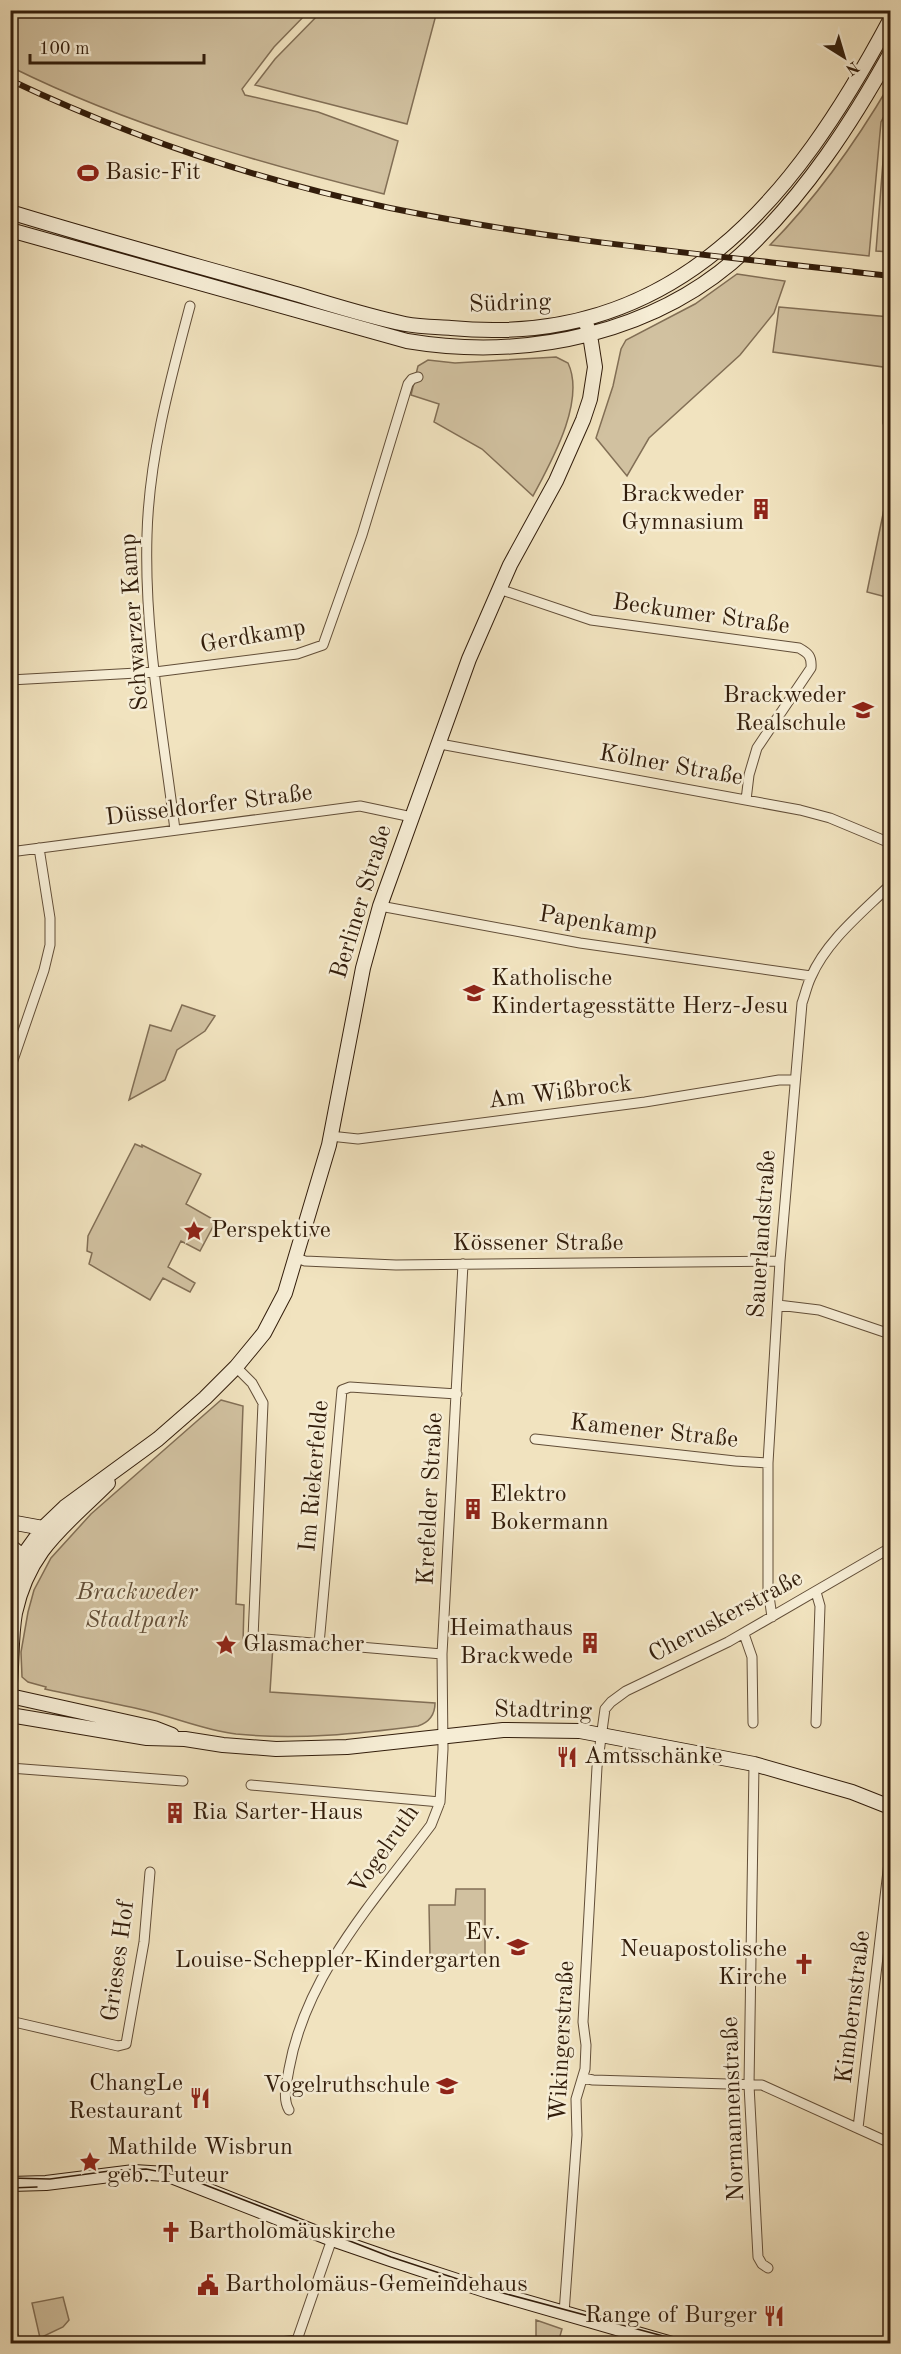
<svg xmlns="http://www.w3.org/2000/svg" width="901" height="2354" font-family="'Old Standard TT',serif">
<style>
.green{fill:#d1c1a0;stroke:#826f56;stroke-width:1.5}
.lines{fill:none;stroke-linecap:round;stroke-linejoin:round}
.street-casing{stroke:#624e38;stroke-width:11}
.secondary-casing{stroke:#321d0b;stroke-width:16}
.street{stroke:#f6edd5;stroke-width:9}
.secondary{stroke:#f6edd5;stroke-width:14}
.tram{stroke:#321d0b;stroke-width:1.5}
.rail-casing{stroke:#321d0b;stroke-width:6}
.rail{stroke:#f6edd5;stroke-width:4;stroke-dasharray:11;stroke-linecap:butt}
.labels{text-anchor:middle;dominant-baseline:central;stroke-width:5;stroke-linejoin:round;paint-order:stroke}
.poi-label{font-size:24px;fill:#321d0b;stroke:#f6edd5;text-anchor:start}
.street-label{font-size:24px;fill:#321d0b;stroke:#f6edd5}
.park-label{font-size:24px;font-style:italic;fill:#624e38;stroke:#f6edd5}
</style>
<rect width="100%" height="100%" fill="#f1e3bf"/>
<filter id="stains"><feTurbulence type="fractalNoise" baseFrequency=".00333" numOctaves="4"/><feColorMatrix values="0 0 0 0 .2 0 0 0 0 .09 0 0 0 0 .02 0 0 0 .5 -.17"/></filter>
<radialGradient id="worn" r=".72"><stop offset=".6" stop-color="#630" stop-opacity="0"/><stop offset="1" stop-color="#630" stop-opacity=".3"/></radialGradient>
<path class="green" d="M323 10 437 11 407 124 255 85 275 59Z
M10 11H309L274 47 242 89 245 95 318 112 398 141 384 194C256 162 130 126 11 67Z
M890 84V105L881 122 869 256 770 245C818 196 856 142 890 84Z
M890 115V252L876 251 886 123Z
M737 274 785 281 774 313 740 355 649 438 627 476 596 438 613 386 621 349 626 340 695 304Z
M779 307 890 317V442L883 423V367L773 352Z
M556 357 568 363C586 401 551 462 533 496L482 449 434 422 439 404 411 395 418 366 428 360 455 363Z
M890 480V598L867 592Z
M182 1005 215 1016 205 1031 177 1050 165 1080 129 1100 150 1025 171 1031Z
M135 1144 142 1147V1145L201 1174 186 1204 216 1221 200 1251 181 1241 168 1267 195 1283 190 1292 163 1278 150 1300 89 1264 92 1253 87 1251 88 1236Z
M221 1400 243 1406 236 1604 244 1605 243 1643 273 1645 270 1692 435 1703C435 1714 430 1722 418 1726 358 1734 297 1740 236 1734 203 1730 172 1716 139 1709 108 1702 76 1696 45 1689L46 1687 28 1682 22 1677 21 1652 28 1612 34 1590 51 1558 91 1514Z
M456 1889H485V1955L430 1956 429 1905H455Z
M63 2297 69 2320 63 2327 40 2338 32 2303Z
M536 2320 562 2329 558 2343H540L536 2336Z"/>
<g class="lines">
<defs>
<path id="street" d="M499 589 591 620 799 648C808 653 812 656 811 668L757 748 749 775 746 800
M10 680 155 672 297 654 323 645 362 535 408 384 412 379 418 377
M440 744 800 810 830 818 890 843
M175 830C163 733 144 633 147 535 149 457 170 381 190 306
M10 852 360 806 412 817
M380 906 580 943 811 976
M10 1069 44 970 50 945V918L39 848
M330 1136 358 1139 645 1102 779 1080H794
M296 1258 305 1261 396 1265 780 1261
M778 1305 819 1310 890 1334
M236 1367 252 1383 263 1403 253 1638 442 1654
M535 1439 735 1461 768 1463
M772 1617 768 1589V1463L780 1261 802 1003C805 995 807 985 811 977 827 940 863 912 890 885
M744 1634 752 1657 753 1723
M319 1644 342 1390 350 1387 457 1394
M816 1723 820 1606 816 1592
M754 1764 749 2085 758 2257 762 2264 768 2268
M10 1768 183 1781
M251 1785 440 1802
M10 2021 118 2046 126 2044 144 1942 150 1872
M583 2078 593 2080 762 2085 890 2143
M289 2110C282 2098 287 2082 289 2069 306 1974 375 1900 431 1825L440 1802 443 1749 442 1654 463 1264
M858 2128 890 1854
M564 2313 577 2135 576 2099 585 2069 586 2045 583 2022 597 1767 605 1709 611 1702 626 1691 728 1642 890 1548
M263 2344 297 2340 332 2239"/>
<path id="secondary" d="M10 212C98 239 187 263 275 288 318 300 361 315 405 324 420 327 436 327 451 328 675 350 795 198 890 20
M10 230 407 341C527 361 659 334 749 247 807 191 851 124 890 54
M10 1522 43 1528
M10 1546 28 1561
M10 1581 22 1557 43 1528 65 1507 158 1439 205 1398 236 1367 264 1333 285 1293 329 1145 363 968 380 906 469 659 510 565 556 481 583 420 590 399 595 367 590 335 585 320
M10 1683C12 1660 11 1636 15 1613 29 1549 64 1527 108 1483
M10 1696 154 1728 172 1735
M10 1715 147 1738 185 1739 223 1745 276 1749 347 1747 503 1730 580 1731 754 1764 852 1792 890 1807
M10 2184 46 2183 134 2172 166 2174 332 2239 390 2259 488 2291 672 2344
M10 2335 14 2344"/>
</defs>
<use href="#street" class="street-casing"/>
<use href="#secondary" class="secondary-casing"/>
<use href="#street" class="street"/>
<use href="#secondary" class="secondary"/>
<path class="tram" d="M10 2178 50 2179 117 2170 146 2169 177 2175 195 2181 391 2257 488 2289 693 2344
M10 2188 37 2187"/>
<defs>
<path id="rail" d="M10 80C130 137 260 181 390 208 555 242 724 256 890 276"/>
</defs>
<use href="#rail" class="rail-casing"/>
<use href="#rail" class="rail"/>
</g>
<defs>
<symbol id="stadium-bare" viewBox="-9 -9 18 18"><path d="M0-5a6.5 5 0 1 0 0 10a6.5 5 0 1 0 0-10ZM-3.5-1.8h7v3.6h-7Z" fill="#8f2418" stroke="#f6edd5" stroke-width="2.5" paint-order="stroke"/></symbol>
<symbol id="building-bare" viewBox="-9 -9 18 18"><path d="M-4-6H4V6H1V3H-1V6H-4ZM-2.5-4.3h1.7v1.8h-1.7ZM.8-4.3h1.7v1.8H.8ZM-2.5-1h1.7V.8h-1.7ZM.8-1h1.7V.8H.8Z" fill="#8f2418" stroke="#f6edd5" stroke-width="2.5" paint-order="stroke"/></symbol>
<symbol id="school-bare" viewBox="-9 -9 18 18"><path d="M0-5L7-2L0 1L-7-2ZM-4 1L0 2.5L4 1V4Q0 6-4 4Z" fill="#8f2418" stroke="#f6edd5" stroke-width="2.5" paint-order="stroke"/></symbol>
<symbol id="sight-bare" viewBox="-9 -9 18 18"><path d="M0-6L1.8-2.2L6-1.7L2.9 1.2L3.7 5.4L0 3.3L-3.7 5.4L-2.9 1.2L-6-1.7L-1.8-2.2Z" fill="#8f2418" stroke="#f6edd5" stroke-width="2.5" paint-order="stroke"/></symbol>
<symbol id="restaurant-bare" viewBox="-9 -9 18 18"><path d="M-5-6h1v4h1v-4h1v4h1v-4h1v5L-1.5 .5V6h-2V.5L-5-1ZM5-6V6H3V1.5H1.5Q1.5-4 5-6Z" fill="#8f2418" stroke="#f6edd5" stroke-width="2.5" paint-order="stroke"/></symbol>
<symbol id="church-bare" viewBox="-9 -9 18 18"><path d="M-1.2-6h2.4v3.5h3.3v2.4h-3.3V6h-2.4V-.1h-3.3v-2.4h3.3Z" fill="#8f2418" stroke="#f6edd5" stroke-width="2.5" paint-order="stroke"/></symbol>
<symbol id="civic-bare" viewBox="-9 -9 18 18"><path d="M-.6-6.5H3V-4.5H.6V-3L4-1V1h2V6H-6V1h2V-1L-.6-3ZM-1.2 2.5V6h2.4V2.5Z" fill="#8f2418" stroke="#f6edd5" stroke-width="2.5" paint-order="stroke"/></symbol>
</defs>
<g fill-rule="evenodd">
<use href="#stadium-bare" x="73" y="158" width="30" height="30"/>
<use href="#building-bare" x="746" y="494" width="30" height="30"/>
<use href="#school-bare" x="848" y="695" width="30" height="30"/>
<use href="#school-bare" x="459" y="978" width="30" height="30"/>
<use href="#sight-bare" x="179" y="1216" width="30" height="30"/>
<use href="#building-bare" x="458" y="1494" width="30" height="30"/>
<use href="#building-bare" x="575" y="1628" width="30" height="30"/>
<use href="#sight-bare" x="211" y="1630" width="30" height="30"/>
<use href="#restaurant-bare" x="552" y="1742" width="30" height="30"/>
<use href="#building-bare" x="160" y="1798" width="30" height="30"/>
<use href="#school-bare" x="503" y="1932" width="30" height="30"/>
<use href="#church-bare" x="789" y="1949" width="30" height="30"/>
<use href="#school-bare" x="432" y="2071" width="30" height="30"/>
<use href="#restaurant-bare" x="185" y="2083" width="30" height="30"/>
<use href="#sight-bare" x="75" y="2147" width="30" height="30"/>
<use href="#church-bare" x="156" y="2217" width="30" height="30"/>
<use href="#civic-bare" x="193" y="2270" width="30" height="30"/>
<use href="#restaurant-bare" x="759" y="2301" width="30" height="30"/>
</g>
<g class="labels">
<g class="poi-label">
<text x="105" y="173">Basic-Fit</text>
<text x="744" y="495" text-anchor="end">Brackweder<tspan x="744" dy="28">Gymnasium</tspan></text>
<text x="846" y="696" text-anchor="end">Brackweder<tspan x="846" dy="28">Realschule</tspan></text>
<text x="491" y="979">Katholische<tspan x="491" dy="28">Kindertagesstätte Herz-Jesu</tspan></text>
<text x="211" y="1231">Perspektive</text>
<text x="490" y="1495">Elektro<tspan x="490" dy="28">Bokermann</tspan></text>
<text x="573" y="1629" text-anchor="end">Heimathaus<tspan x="573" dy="28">Brackwede</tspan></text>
<text x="243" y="1645">Glasmacher</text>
<text x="584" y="1757">Amtsschänke</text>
<text x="192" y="1813">Ria Sarter-Haus</text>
<text x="501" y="1933" text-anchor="end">Ev.<tspan x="501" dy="28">Louise-Scheppler-Kindergarten</tspan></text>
<text x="787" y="1950" text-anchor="end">Neuapostolische<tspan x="787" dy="28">Kirche</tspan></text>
<text x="183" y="2084" text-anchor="end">ChangLe<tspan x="183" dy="28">Restaurant</tspan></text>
<text x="430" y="2086" text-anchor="end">Vogelruthschule</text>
<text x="107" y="2148">Mathilde Wisbrun<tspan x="107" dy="28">geb. Tuteur</tspan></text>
<text x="188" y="2232">Bartholomäuskirche</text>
<text x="225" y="2285">Bartholomäus-Gemeindehaus</text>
<text x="757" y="2316" text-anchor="end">Range of Burger</text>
</g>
<g class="street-label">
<text transform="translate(510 304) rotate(-2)">Südring</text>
<text transform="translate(701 615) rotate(8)">Beckumer Straße</text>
<text transform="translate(135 622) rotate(-94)">Schwarzer Kamp</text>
<text transform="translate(253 637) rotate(-10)">Gerdkamp</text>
<text transform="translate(671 766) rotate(10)">Kölner Straße</text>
<text transform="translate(209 806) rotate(-7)">Düsseldorfer Straße</text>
<text transform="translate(362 902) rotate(-73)">Berliner Straße</text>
<text transform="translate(598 924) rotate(9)">Papenkamp</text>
<text transform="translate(560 1093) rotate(-7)">Am Wißbrock</text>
<text transform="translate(763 1234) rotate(-86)">Sauerlandstraße</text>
<text x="538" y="1244">Kössener Straße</text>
<text transform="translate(654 1432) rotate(6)">Kamener Straße</text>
<text transform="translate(315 1476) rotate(-85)">Im Riekerfelde</text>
<text transform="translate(431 1499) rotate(-87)">Krefelder Straße</text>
<text transform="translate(726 1617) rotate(-28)">Cheruskerstraße</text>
<text transform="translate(543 1711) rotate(1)">Stadtring</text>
<text transform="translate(385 1850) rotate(-55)">Vogelruth</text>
<text transform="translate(119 1961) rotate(-82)">Grieses Hof</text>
<text transform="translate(854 2007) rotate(-83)">Kimbernstraße</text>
<text transform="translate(563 2041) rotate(-87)">Wikingerstraße</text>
<text transform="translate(734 2109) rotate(-92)">Normannenstraße</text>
</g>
<g class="park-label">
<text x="137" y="1593">Brackweder<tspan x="137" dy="28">Stadtpark</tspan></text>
</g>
</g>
<rect width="901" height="2354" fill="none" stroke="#f1e3bf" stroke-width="36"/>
<rect x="12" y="12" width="877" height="2330" fill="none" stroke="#321d0b" stroke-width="3"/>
<rect x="18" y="18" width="865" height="2318" fill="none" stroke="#321d0b" stroke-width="1.5"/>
<g transform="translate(844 57) rotate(143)" stroke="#f6edd5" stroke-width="4.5" paint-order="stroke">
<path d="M0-4.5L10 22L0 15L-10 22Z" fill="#321d0b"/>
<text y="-9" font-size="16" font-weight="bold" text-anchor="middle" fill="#321d0b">N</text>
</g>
<path d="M30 54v9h174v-9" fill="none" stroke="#321d0b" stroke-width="3"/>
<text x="39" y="54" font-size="18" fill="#321d0b" stroke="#f6edd5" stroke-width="4.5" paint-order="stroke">100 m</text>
<rect width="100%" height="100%" filter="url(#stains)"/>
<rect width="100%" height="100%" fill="url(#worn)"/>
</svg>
